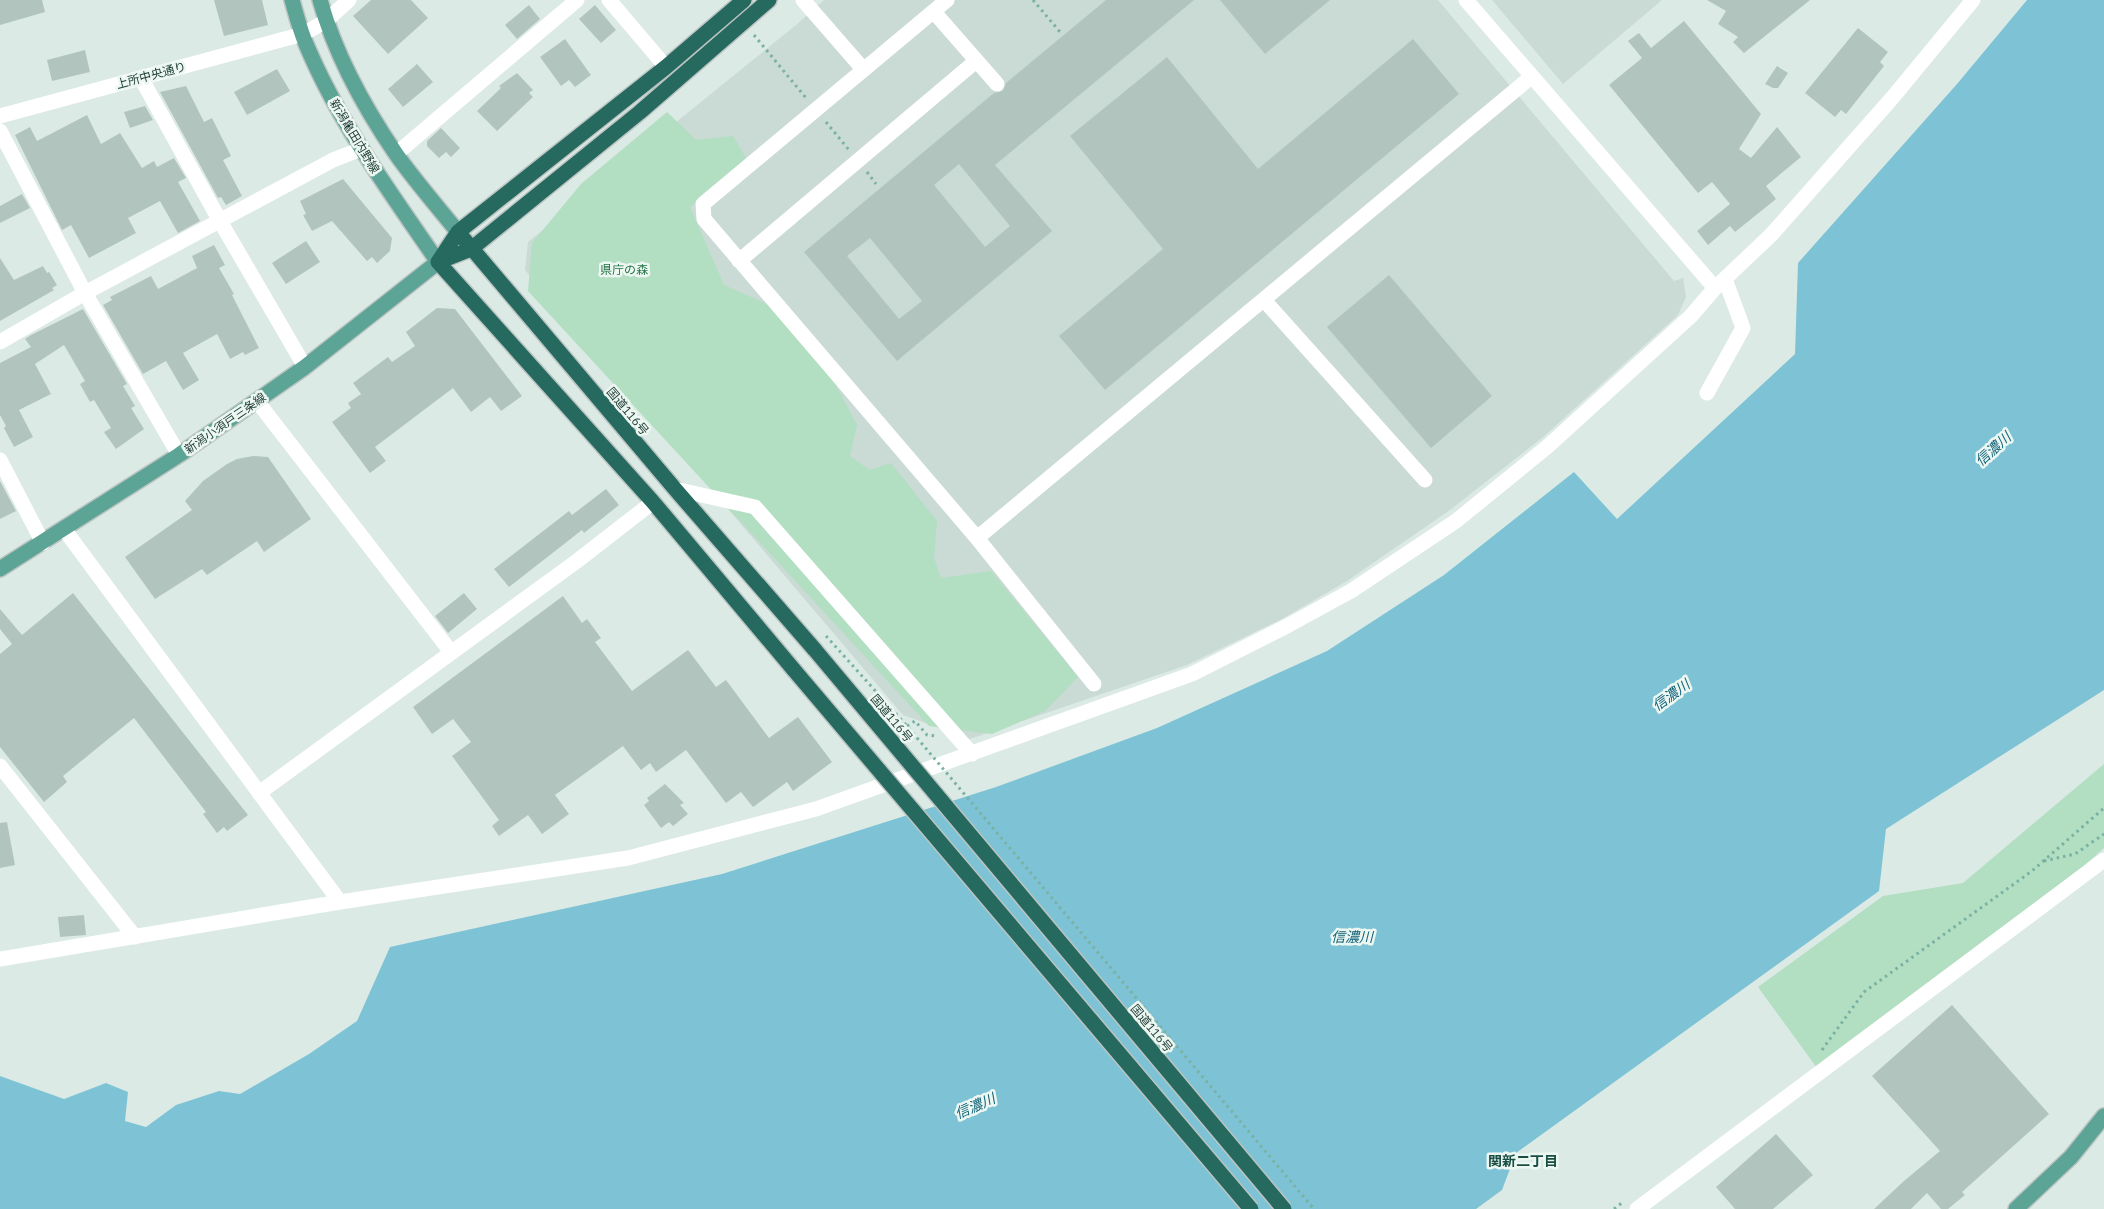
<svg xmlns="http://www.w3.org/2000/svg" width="2104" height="1209" font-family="'IBM Plex Sans','Noto Sans JP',sans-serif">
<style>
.built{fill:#cadad4}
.green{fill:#b2dec1}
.water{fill:#7ec3d5}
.building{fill:#b1c5be;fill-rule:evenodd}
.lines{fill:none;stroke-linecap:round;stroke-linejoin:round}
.major-casing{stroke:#bbc4c2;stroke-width:18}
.highway-casing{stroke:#bbc4c2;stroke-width:18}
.path{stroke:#79b1a2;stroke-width:3;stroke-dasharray:2.5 4;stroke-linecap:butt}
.minor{stroke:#fff;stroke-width:15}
.major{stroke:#5ca495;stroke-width:15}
.highway{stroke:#26695f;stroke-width:15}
.highway-bridge-casing{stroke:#bbc4c2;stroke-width:18;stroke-linecap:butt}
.path-bridge{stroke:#79b1a2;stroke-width:3;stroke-dasharray:2.5 4;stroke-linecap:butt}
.highway-bridge{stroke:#26695f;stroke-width:15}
.labels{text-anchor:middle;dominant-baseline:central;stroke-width:5;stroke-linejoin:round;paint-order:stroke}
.street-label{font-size:12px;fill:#1d3a34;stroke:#edf7f2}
.park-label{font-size:12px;fill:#247448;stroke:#edf7f2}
.water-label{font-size:14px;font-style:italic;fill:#13637a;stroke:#edf7f2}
.neighbourhood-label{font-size:14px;font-weight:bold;fill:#184e43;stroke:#edf7f2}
</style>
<rect width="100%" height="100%" fill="#dceae5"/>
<path class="built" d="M824 0H1438L1674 281 1683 278 1686 297 1678 315 1542 438 1450 510 1347 581 1282 619 1187 665 970 739 903 715 525 270 528 242 796 25Z
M1492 0H1662L1563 84Z"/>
<path class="green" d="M667 112 696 140 733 136 746 158 725 181 690 207 724 285 773 307 829 372 857 425 850 456 870 470 891 463 937 521 934 558 941 578 991 571 1078 677 1045 711 992 734 929 726 528 291 532 243 581 184Z
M2104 764V848L2069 879 1817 1068 1758 987 1883 896 1963 883Z"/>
<path class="water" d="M2027 0H2104V690L1886 829 1879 891 1516 1153 1502 1190 1476 1209H0V1076L64 1099 106 1083 128 1092 125 1121 146 1127 176 1105 219 1091 240 1094 309 1054 357 1021 390 947 722 874 996 787 1157 728 1327 651 1444 575 1574 472 1617 519 1795 354 1798 263 1957 84Z"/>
<path class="building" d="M0 0H42L45 12 0 25Z
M214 0H262L268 25 224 36Z
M371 0H411L428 18 388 54 353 16Z
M1106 0H1194L995 165 1052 231 897 361 804 252 994 93 1003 91 1006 83ZM959 164 1010 226 985 247 934 185ZM870 238 922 301 899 319 847 256Z
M1220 0H1330L1265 54Z
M1707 0H1810L1744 53 1733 42 1738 37 1718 24 1726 11Z
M529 5 540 19 517 39 505 25Z
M595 5 616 30 601 43 579 19Z
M1684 21 1761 114 1739 149 1751 158 1777 127 1801 157 1766 186 1776 199 1735 232 1730 226 1708 245 1697 231 1730 204 1712 182 1698 193 1609 85 1642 58 1628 41 1639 33 1651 48Z
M1858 28 1888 52 1880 62 1884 66 1846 114 1841 110 1835 117 1805 93Z
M565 39 591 75 575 87 569 80 561 86 540 57Z
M1413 39 1459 94 1105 390 1059 336 1163 249 1070 136 1167 57 1258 169Z
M85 50 90 72 52 81 47 60Z
M417 64 433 82 403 107 388 89Z
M1777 66 1788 73 1778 88H1773L1765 84Z
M277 69 290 91 247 115 234 92Z
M517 73 533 90 529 93 533 97 497 131 477 111 501 88 499 86Z
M186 86 204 122 212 118 231 156 223 160 242 196 226 205 221 197 218 198 160 92Z
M145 106 153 120 130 128 124 112Z
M87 115 101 144 120 133 142 168 154 161 157 167 174 158 186 178 178 182 200 221 178 233 160 201 128 218 136 233 89 258 71 225 62 230 15 135 30 127 37 141Z
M441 128 460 148 451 157 446 152 439 158 427 146V141Z
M343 179 392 238 390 251 377 263 372 257 367 261 332 221 312 231 303 215 306 214 300 201Z
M22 194 30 208 0 223V206Z
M306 241 320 262 286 284 272 263Z
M214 245 225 265 219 268 234 294 232 295 259 348 245 355 243 352 230 359 217 334 183 353 199 380 183 390 166 361 143 374 103 305 112 300 110 297 151 276 158 289 197 268 192 256Z
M0 258 14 280 43 266 47 273 49 272 57 285 52 288 54 290 0 321Z
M1389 275 1492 396 1431 448 1327 327Z
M437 308 455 309 522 396 501 411 490 397 471 412 453 388 375 447 386 461 370 473 332 422 351 408 348 403 361 394 353 383 388 357 392 362 415 346 406 332Z
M83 309 127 384 123 386 135 406 131 408 144 429 116 449 104 432 111 428 94 400 90 402 80 384 85 381 64 345 35 364 51 394 19 410 33 437 14 447 4 428 6 426 0 415V363L31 347 25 339 31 335Z
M253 456 268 457 311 519 264 552 257 541 207 575 202 569 155 599 125 557 192 510 185 501 203 481 227 464 237 459Z
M0 481 16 511 0 519Z
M606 489 619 505 584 533 582 530 509 587 494 569 569 511 572 515Z
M73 593 248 815 227 831 224 827 217 833 203 814 206 812 134 718 63 776 67 782 44 802 0 747V654L12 644 0 629V609L22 635Z
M464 593 477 609 448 633 435 616Z
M563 596 582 623 587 619 601 638 595 642 632 691 688 650 716 687 726 680 769 738 798 717 832 762 793 791 787 782 753 807 741 792 726 803 686 750 656 772 650 763 641 770 623 746 555 795 569 814 542 834 528 815 499 836 492 826 499 820 452 756 471 742 453 719 432 734 413 707Z
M665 784 684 803 680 805 688 814 673 826 669 822 661 828 644 805 649 801 647 798Z
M7 822 15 865 0 868V823Z
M84 915 86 935 60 937 58 917Z
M1952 1005 2049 1114 1962 1192 1965 1195 1948 1209H1941L1927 1193 1911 1209H1874L1904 1181 1940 1151 1872 1076Z
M1776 1134 1813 1175 1773 1209H1735L1716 1187Z"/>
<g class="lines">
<defs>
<path id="major" d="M320 0C335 54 364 107 396 154 415 181 437 206 458 232
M0 569 179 455 305 367 438 262C390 192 339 123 306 44 300 30 296 14 292 0
M2016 1209 2071 1157 2104 1116"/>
<path id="highway" d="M458 232 675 489 815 650
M438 262 653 502 794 670
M438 262 471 249 640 112 769 0
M438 262 458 232 666 67 744 0"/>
</defs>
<use href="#major" class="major-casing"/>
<use href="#highway" class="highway-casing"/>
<path class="path" d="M1033 0 1060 32
M754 35 806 98
M826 122 849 150
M867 172 876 184
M907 726 915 721 927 735 936 736
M2044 861 2075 854 2104 834
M1822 1050 1864 992 2032 871 2104 808
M1614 1209 1623 1202"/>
<path class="minor" d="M609 0 666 67
M803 0 863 69
M947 0 703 204 704 219 977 538 1094 684
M1466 0 1715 288
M934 12 997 84
M141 78 220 221 305 367
M0 116 303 34 326 21 349 0
M0 131 85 293 179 455
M396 154 577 0
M739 261 976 61
M1264 300 1425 480
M0 342 85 293 333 160 361 149
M1707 393 1743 328 1725 279
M257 401 451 652
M0 460 43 543
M675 489 755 507 972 754
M64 529 340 902
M977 538 1531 77
M0 766 135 937
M259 793 577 561 653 502
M0 959 340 902 628 858 816 809 1192 674 1287 626 1351 591 1456 521 1547 447 1691 316 1715 288 1771 235 1893 97 1973 0
M1637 1209 2104 860"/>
<use href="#major" class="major"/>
<use href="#highway" class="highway"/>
<defs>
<path id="highway-bridge" d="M815 650 1284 1209
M794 670 1251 1209"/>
</defs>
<use href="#highway-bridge" class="highway-bridge-casing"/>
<path class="path-bridge" d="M826 636 907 726 1314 1209"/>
<use href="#highway-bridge" class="highway-bridge"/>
</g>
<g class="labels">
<g class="street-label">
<text transform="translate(151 75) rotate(-15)">上所中央通り</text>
<text transform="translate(355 136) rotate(59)">新潟亀田内野線</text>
<text transform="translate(628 411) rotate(50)">国道116号</text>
<text transform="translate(225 423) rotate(-35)">新潟小須戸三条線</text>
<text transform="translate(892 718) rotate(50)">国道116号</text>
<text transform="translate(1152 1028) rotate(50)">国道116号</text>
</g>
<g class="park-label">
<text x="624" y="269">県庁の森</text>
</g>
<g class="water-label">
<text transform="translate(1993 449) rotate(-42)">信濃川</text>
<text transform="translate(1671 695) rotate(-36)">信濃川</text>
<text x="1352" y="937">信濃川</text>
<text transform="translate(975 1106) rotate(-24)">信濃川</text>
</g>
<g class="neighbourhood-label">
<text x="1523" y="1161">関新二丁目</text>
</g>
</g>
</svg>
